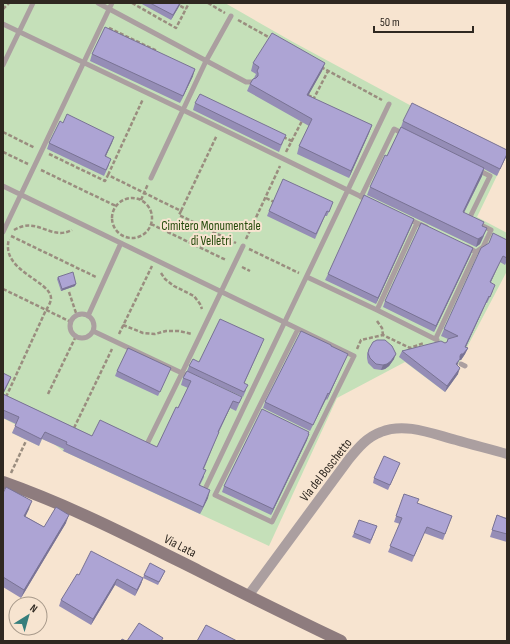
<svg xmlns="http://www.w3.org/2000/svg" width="510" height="644" font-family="'Sofia Sans Condensed',sans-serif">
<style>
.green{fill:#c5e0b9}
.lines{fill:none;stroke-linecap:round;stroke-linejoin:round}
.path{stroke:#9a8d7f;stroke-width:2.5;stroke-dasharray:4 2;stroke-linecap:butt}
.lane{stroke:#ab9fa0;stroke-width:5}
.street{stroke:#ab9fa0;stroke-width:10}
.secondary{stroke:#8e7c7e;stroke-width:12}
.wall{fill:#958db6}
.shaded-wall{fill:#797394}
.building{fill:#ada4d4;stroke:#797394}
.labels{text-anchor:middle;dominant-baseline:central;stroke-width:4;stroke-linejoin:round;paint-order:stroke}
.park-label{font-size:13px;fill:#264b0c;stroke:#f7e4d0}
.street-label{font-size:13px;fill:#2f2821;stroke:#f7e4d0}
</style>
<rect width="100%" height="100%" fill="#f7e4d0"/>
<path class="green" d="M3 3H225L293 42 506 157 477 217 507 233V271L464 353 465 354 454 370 458 374 445 392 405 362 337 398 269 546 63 451 54 444 42 439 39 446 12 433 16 425 3 418Z"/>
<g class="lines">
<path class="path" d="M132 3 176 28 189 3
M175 3 186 9
M208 3 225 13
M3 9 9 3
M238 20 272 39
M109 28 157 51
M321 67 382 100
M308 95 314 98
M313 100 328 71
M3 132 35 148
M283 137 292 141
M3 152 28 164
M286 152 303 119
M49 154 105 181 108 175 181 211 179 215 236 243
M41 170 116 206
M108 175 143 99
M266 198 276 203
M112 218a20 20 0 1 1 40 0a20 20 0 1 1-40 0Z
M141 200 148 184
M181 211 217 135
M151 224 226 260
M14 230C37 216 51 241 72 230
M11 236 96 277
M246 239 280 166
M249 249 299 273
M242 267 250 271
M161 273 165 279 174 286 194 296 200 304 202 309
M3 289 71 322
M69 292 77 316
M377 321 382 328 383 335
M123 325 143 333 155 334 166 331H179L192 334
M119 334 152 266
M357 349 361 340 383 335 410 348 424 343
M48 394 76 336
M6 397 46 310C48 307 51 302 51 298 50 280 0 271 9 239
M74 428 112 349
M11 473 26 441"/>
<path class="lane" d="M98 3 246 82H252
M3 24 183 110 368 200
M3 65 33 3
M151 178 206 61 231 16
M3 186 354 356 272 522 215 495 298 329
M361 197 394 129 404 134
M408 219 426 227
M3 232 112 3
M467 247 476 252
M307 277 377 310 437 340
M377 310 417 223
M70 326a12 12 0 1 1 24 0a12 12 0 1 1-24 0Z
M88 316 121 243
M93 331 184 374
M436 338 476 252 483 247 491 230 469 219 490 176 478 170
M461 364 465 366
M148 442 182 373 243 246
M205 489 246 403 389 104"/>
<path class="street" d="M248 596 349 459C358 448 367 437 381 432 405 422 433 434 456 440 473 445 490 449 507 454"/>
<path class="secondary" d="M3 482C71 506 135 539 199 571 246 595 293 618 341 641"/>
</g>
<path class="wall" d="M140 3H181L171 20Z
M92 54 193 76 180 103 90 61Z
M253 63H325L322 71 308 96 372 125 369 133 349 178 297 154 299 146 309 126 247 91 250 84 254 78 256 74 251 71Z
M195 103 283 142 279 152 193 110Z
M403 121 507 150V155L506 157 497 176 484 169 482 176 464 213 482 226 484 236 480 244 476 247 367 195 370 187 387 156 401 127Z
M63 123 114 137 106 156 109 165 104 176 47 149 49 143Z
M333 202 327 216H325L315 239 267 216 269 211Z
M414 219 376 304 325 280 328 274Z
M507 240V261L505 265 500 262 491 282 493 291 487 303H486L466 347 468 348 465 354 461 360H459L457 365 458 374 445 392 399 357 402 351 443 342 445 343 447 342 448 339 441 336 444 329Z
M473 248 471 254 434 332 383 307 385 301Z
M58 277 75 286 61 291 57 279Z
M262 344 244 384 246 390 243 397 187 371 189 366 199 362Z
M331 346 345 360 327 400 326 399 310 431 263 408 265 402Z
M369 349 394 359 389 366 385 369 381 370 374 369 368 363 367 358V354Z
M171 368 158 396 115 376 117 371Z
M3 373 11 377 3 394 92 436 157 447 178 408 188 388 181 385 183 378 242 397 236 411 230 408 219 432 216 439 204 469V477L200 485 208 498 200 514 63 451 64 449 42 439 39 446 12 433 16 424 3 418Z
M308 434 307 440 271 515 222 492 224 486Z
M400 463 388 490 373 483 374 478Z
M3 493 29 509 25 516 44 527 66 523 21 598 3 587Z
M404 494 417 503 452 516 443 540 424 533 412 562 388 552 400 524 394 522Z
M497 515 507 518V542L490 537Z
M377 526 370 544 352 537 354 533Z
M165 571 158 585 143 578 144 575Z
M79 575 143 578 141 584 135 596 115 585 91 625 59 606 61 600Z"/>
<path class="shaded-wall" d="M180 3H181L171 20 173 15Z
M325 63 322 71 304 103 307 95Z
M195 69 193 76 180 103 183 96Z
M372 125 369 133 349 178 351 171Z
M114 137 112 143 103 162 105 156Z
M484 168 482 176 460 220 463 212Z
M414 219 412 225 376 304 378 298Z
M487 228 480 244 476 247 478 239Z
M473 248 471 254 434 332 436 326Z
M503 256 500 262 488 288 490 282Z
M76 284 75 286 61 291 62 289Z
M489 296 486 303 463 353 465 347Z
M468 348 465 354 461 360H459L457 366 454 370 460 356Z
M348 354 345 360 327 400 329 394Z
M396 354 394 359 389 366 385 369 381 370 383 365Z
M460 368 458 374 445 392 447 386Z
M11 377 8 384 3 394V393Z
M328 393 326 399 310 431 313 425Z
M233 401 230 408 215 439 218 432Z
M309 434 307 440 271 515 273 509Z
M210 490 208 498 200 514 203 507Z
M32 501 29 509 22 524 24 516Z
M69 515 66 523 21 598 24 590Z
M143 578 141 584 135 596 137 590Z
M117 579 115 585 91 625 93 619Z"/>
<path class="building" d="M150 3H180L173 15Z
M105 27 195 69 183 96 92 54Z
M272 33 325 63 307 95 372 125 351 171 299 146 312 119 250 84 253 79 256 78 258 76V73L257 71 259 67 253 63Z
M200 94 286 135 281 145 195 103Z
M412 103 507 150V154L500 169 403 121Z
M67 114 114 137 105 156 111 159 106 170 49 143 60 121 63 123Z
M401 127 484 168 463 212 484 222 482 226 487 228 483 236 478 239 370 187 385 155 387 156Z
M283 179 333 202 329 212 327 211 316 234 269 211Z
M364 195 414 219 378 298 328 274Z
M421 223 473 248 436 326 385 301Z
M493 233 507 240V258L503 256 490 282 495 285 490 297 489 296 465 347 468 348 463 354H461L460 356V359L456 364 460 368 447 386 402 351 441 341 445 343 447 342 448 339 458 336 444 329 481 248 489 243Z
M73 272 76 284 62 289 58 277Z
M220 319 264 339 244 383 248 385 244 392 189 366 193 359 199 362Z
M301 331 331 345V346L348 354 329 394 328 393 313 425 265 402Z
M377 340H385L392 346 396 354 391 361 387 364 383 365 376 364 370 358 368 353 369 349 373 342Z
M128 348 171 368 160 392 117 371Z
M187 371 242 397 239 403 233 401 218 432H219L203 469 206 470 199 485 210 490 203 507 66 444 67 442 45 432 41 439 15 426 19 417 3 410V394L92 436 100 420 157 447 176 407 178 408 191 381 183 378Z
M3 373 11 377 3 393Z
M262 409 309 432 308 434H309L273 509 224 486Z
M384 456 400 463 390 485 374 478Z
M6 487 32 501 24 516 44 527 56 507 69 515 24 590 3 577V493Z
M404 494 419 499 417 503 452 516 445 534 427 527 414 556 390 546 402 518 396 516Z
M497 515 507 519V534L492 530Z
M359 520 377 526 371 540 354 533Z
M91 551 143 578 137 590 117 579 93 619 61 600 77 574 79 575Z
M150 563 165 571 159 582 144 575Z
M139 623 163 638 161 641H127Z
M206 625 237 641H197Z
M122 639 126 641H121Z"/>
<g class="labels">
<g class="park-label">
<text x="211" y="226">Cimitero Monumentale<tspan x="211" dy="15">di Velletri</tspan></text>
</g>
<g class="street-label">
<text transform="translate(326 470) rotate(-52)">Via del Boschetto</text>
<text transform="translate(180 546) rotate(27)">Via Lata</text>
</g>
</g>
<rect width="510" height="644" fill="none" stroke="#2f2821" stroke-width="8"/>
<g transform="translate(28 616) rotate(37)"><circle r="19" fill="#f7e4d0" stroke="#a7998a"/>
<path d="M0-3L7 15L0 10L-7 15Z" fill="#367e7c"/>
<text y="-6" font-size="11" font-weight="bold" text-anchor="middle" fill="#2f2821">N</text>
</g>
<path d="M374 26v6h99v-6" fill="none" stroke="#2f2821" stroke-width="2"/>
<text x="380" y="26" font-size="12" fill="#2f2821" stroke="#f7e4d0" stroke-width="3" paint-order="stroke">50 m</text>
</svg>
